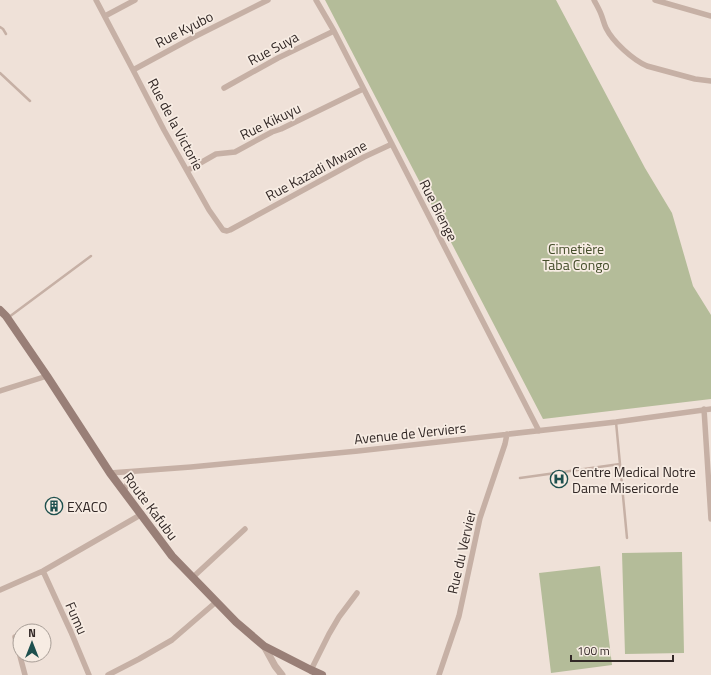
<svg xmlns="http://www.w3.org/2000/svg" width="711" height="675" font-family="'Titillium Web',sans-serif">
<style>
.green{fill:#b4bc99}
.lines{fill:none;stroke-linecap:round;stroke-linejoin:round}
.service{stroke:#c6b0a5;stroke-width:2.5}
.minor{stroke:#c6b0a5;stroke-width:5.5}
.tertiary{stroke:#c6b0a5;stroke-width:7}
.secondary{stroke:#997f77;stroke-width:8}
.labels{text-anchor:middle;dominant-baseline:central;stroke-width:3.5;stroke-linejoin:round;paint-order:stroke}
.street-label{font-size:14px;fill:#322826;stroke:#f7ece3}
.park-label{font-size:14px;fill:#454e2b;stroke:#f7ece3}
.poi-label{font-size:14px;fill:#322826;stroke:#f7ece3;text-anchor:start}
</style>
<rect width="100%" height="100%" fill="#efe1d8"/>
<path class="green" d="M325 0H556L645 168 672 213 693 286 711 315V399L543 419Z
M682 552 684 653 625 654 622 553Z
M600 566 612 665 551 673 539 573Z"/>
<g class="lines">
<path class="service" d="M0 27 3 29 6 34
M0 73 30 101
M9 317 91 256
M616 422 627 538
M520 478 620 464"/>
<path class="minor" d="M96 0 133 70 164 130 209 210 223 230 227 231 230 230 364 157 392 144
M316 0 334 31 539 431
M594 0C596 4 599 9 601 14 603 19 604 24 606 28 613 42 633 60 647 66L695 79 711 81
M655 0 711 16
M105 16 135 0
M133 70 192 38 268 0
M224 88 278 58 334 31
M188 170 216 154 235 152 272 132 281 129 363 89
M0 391 47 376
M704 409 711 519
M110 473 191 467 358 451 616 422 711 409
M124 491 133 472
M43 571 71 632 89 675
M192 578 245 529
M0 590 43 571 142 514
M15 637 25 675
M311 670 329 634 339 617 357 593
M108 675 139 659 172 640 216 602
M439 675 459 616 480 518 505 444 507 434"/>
<path class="tertiary" d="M264 646 275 666 282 675"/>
<path class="secondary" d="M0 310 6 316 47 376 110 473 172 556 236 622 264 646 311 670 322 675"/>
</g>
<defs>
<symbol id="hospital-ring" viewBox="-11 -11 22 22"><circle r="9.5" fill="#f7ece3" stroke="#1e504e" stroke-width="1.5"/><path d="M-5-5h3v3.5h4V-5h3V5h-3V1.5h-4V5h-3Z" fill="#1e504e"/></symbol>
<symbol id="building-ring" viewBox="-11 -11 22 22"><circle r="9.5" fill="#f7ece3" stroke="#1e504e" stroke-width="1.5"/><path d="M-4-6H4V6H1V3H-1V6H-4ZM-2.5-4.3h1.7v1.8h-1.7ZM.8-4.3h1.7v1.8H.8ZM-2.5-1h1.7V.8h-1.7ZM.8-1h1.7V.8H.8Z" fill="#1e504e"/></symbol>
</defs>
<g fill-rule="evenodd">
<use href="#hospital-ring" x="549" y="469" width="20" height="20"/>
<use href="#building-ring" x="44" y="496" width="20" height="20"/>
</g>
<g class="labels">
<g class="street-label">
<text transform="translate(184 29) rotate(-27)">Rue Kyubo</text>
<text transform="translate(273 48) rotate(-28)">Rue Suya</text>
<text transform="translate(270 121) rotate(-26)">Rue Kikuyu</text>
<text transform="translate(176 124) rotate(62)">Rue de la Victorie</text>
<text transform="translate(316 170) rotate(-28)">Rue Kazadi Mwane</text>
<text transform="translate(439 210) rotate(63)">Rue Bienge</text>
<text transform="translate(410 433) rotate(-6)">Avenue de Verviers</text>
<text transform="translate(151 506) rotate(53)">Route Kafubu</text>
<text transform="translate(461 552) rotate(-77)">Rue du Vervier</text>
<text transform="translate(77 618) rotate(66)">Fumu</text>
</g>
<g class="park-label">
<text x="576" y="248">Cimetière<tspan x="576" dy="16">Taba Congo</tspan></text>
</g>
<g class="poi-label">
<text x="572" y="471">Centre Medical Notre<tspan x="572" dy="16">Dame Misericorde</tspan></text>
<text x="67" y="506">EXACO</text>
</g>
</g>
<g transform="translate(32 643)"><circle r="19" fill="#f7ece3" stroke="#a89e97"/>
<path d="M0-3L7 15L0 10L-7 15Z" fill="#1e504e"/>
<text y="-6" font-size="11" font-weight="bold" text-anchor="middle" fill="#322826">N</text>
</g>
<path d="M571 655v6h102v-6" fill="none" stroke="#322826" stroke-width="2"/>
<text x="577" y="655" font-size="12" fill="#322826" stroke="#f7ece3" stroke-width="3" paint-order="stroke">100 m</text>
</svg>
